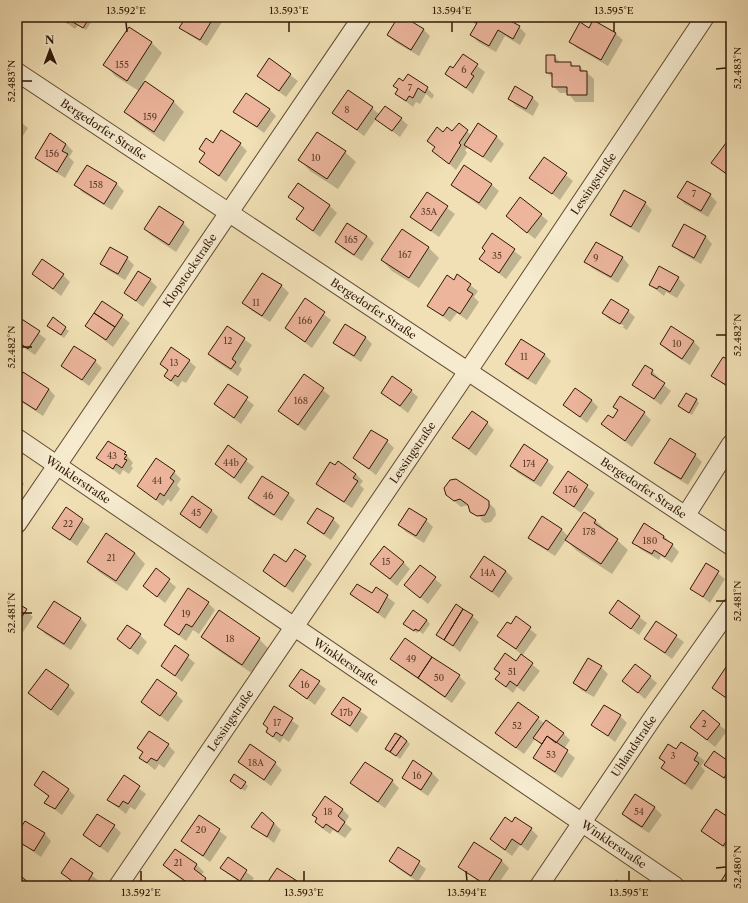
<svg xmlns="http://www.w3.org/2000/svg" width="748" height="903" font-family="'Libre Caslon Text',serif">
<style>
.shadow{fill:#0003;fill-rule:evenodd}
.building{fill:#ecb59c;stroke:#311805}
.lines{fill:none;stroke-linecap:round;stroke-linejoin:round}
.street-casing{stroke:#614a31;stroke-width:20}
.street{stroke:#f6ebcf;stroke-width:18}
.ticks{fill:none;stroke:#311805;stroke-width:1.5}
.labels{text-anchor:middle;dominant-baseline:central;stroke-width:3;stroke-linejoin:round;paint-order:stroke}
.number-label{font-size:9px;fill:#603f2b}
.street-label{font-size:11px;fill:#311805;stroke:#f6ebcf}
.neatline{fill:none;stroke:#311805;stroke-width:1.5}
.ticks-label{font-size:10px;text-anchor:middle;fill:#311805}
</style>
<rect width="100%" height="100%" fill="#f1e0b5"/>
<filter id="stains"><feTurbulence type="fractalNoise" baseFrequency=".005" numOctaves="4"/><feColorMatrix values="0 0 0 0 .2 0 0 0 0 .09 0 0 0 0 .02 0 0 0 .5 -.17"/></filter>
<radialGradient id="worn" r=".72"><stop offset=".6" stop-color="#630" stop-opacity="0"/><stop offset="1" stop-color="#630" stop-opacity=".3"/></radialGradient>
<path class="shadow" d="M59 17H95L86 30 78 25 75 29Z
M187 17H217L222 22 207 46 188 34 181 27Z
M399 17 423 29 430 36 419 56 395 42 388 35Z
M433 17H445L441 22Z
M471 17H501L519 27 526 34 520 45 505 36 496 52 478 42 472 35 477 26 470 19Z
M594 21 616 34 623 40 608 66 577 48 570 41 589 29Z
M129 28 152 43 162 53 143 82 174 102 184 112 164 142 136 122 125 112 139 91 115 76 105 65Z
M463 55 485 72 473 94 446 74 453 70Z
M554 56 561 63H570L575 67H580L594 79V102H575L568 93H560L553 86V79L547 72Z
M269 59 298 81 286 97 258 76Z
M731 62V69L729 66Z
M403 83 427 88 434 95 432 99 426 94 420 104 416 102 413 107 396 94Z
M533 98 539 104 533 116 516 106 509 99Z
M372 108 380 115 401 119 408 125 400 137 376 119 364 136 334 113Z
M269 109 276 116 264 133 235 112Z
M17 119 28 128 17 145Z
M459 124 471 135 478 125 497 137 504 144 491 163 468 147 465 150 467 153 456 170 434 151 436 148 428 141 452 132Z
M66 144 73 151 69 157 74 162 65 178 43 164 36 158Z
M213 144H240L247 151 226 182 200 162 206 154 200 149Z
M731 148V178L713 163Z
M345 152 356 162 338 189 310 171 300 160Z
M545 158 573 181 560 200 531 178Z
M88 166 117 184 124 191 112 210 82 192 76 185Z
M464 166 492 185 499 191 486 210 459 191 452 184Z
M299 184 330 206 337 213 320 237 297 219 304 209 290 197Z
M427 193 455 214 439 237 411 217Z
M710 195 717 202 708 217 685 204 678 197Z
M645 203 652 210 639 233 618 221 611 214Z
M541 215 548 221 535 239 507 216Z
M183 223 190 230 176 252 152 236 145 229Z
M685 225 706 237 712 244 701 264 680 252 673 245Z
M402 230 429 248 439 258 419 288 392 271 382 260Z
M492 235 522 257 506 279 480 259Z
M367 236 374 243 362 261 343 249 336 242Z
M597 243 623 258 629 265 618 283 592 268 586 261Z
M127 258 134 265 125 280 108 270 101 263Z
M33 274 63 275 70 282 61 296Z
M263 274 282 286 289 293 270 322 251 310 244 303Z
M458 276 478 291 474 297 479 302 467 320 457 313 450 322 428 305Z
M678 278 685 285 677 298 666 292 664 296 650 285Z
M150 280 157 287 143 307 125 293Z
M306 300 331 320 312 348 286 328Z
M103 302 130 323 113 347 86 326Z
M628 311 635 317 627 330 610 320 603 313ZM610 317 624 326 623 328 610 319Z
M17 317 46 339 35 355 19 344 17 346Z
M53 319 69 331 64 338 48 326Z
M227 327 252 345 239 366 242 369 238 376 216 361 209 354Z
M366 338 372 344 361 362 341 349 334 343Z
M693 341 700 348 690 365 668 351 661 344Z
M544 354 551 361 536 385 513 371 506 364Z
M95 361 102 368 89 386 62 365Z
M189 361 196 367 186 383 182 381 178 387 165 376 168 371 161 364Z
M731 363V390L712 376Z
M652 371 659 378 658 380 671 391 661 405 633 384Z
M304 375 330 396 305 431 279 411Z
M17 383 49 389 55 396 43 416 17 399Z
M228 385 254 405 241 424 215 404Z
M411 391 418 397 408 413 382 393Z
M696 399 699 403 692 415 679 406Z
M591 400 598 407 587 423 564 405Z
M614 407 644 413 651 420 632 447 603 424 613 419 619 411Z
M487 423 494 430 476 456 454 438Z
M670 439 695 455 702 462 688 485 662 469 655 463Z
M387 441 394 448 376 475 354 458Z
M228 447 254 467 241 484 216 464Z
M125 453 133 463 131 466 133 468 129 474 123 470 120 475 98 458Z
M547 461 554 467 541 487 518 473 511 466Z
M335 467 356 474 363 481 360 485 364 489 352 508 324 490 317 483Z
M174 472 181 479 177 485 180 489 171 502 168 499 163 506 138 486Z
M568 473 595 493 581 513 554 493Z
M17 477 24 484 17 494Z
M288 494 295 500 282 521 256 505 249 498Z
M447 495 488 502 495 509 496 515 491 522 485 523 480 519 482 518 471 511 468 505 461 507Z
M66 509 90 527 77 546 53 528Z
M409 509 426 520 433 527 424 543 406 532 399 525Z
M211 510 218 517 207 534 181 514Z
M584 514 596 521 628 550 612 574 577 551 566 540 555 556 536 544 529 538 561 529 569 537Z
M333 519 340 526 331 540 316 530 309 523Z
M664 536 679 552 672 563 661 556 659 560 640 549 634 542Z
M295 550 312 564 293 593 264 571 286 564Z
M135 553 145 564 127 591 99 572 88 561Z
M403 562 410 569 397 586 371 564Z
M706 564 725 579 710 603 691 588Z
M420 566 442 585 428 604 405 585Z
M156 570 176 587 165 603 144 586Z
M506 571 513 578 499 598 472 577Z
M376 588 395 603 385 619 352 594H372Z
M618 601 647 623 639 635 610 613Z
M208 603 215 610 199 634 193 630 186 641 165 625Z
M17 604 33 617 21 635 17 633Z
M219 612 259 639 270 650 253 674 213 647 202 636Z
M472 616 479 622 460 652 438 634Z
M80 618 87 625 71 650 45 634 39 627Z
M516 618 537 635 522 656 540 671 524 692 517 687 513 693 496 679 500 674 495 669 517 663 522 655 499 636 511 626Z
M427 620 430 624 423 634 419 631 417 633 404 624Z
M656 622 684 642 672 659 645 639Z
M140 635 147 642 138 655 118 639Z
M175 647 195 663 182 682 162 665Z
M392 659 459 676 466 683 452 703 399 666Z
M601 667 608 674 594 697 581 690 574 683Z
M731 667V702L713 688Z
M301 670 326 689 315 705 290 686Z
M650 677 657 683 645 699 624 681Z
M68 686 75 693 58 716 30 693Z
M176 694 183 701 168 722 142 702Z
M343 698 368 717 357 733 333 714Z
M518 703 545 724 563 733 570 740 564 749 575 758 562 778 541 764 534 757 542 745 535 739 524 754 496 733Z
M275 708 299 726 289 742 283 738 280 743 267 732 269 729 264 724Z
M703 712 727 731 715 747 691 727Z
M620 716 627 723 615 742 593 725Z
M407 741 410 744 400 759 386 749Z
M681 743 705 761 701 766 705 771 692 790 669 774 663 767 665 763 660 758 676 750Z
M168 745 175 752 164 768 159 764 155 770 140 758 144 753 139 748Z
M239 762 275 763 282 770 271 786Z
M731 764V784L706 765Z
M432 773 439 780 428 796 410 784 403 778Z
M124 777 146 794 135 810 130 807 126 814 108 800Z
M392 781 399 788 385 808 359 790 352 783Z
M245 783 248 786 245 791 234 784Z
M35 785 68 789 75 796 62 815 46 803 49 797Z
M635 796 655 808 662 815 649 833 630 821 623 814Z
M342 809 349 816 345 823 352 829 345 838 333 830 330 834 323 829 316 822 318 819 314 815Z
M199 816 227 837 210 862 182 841Z
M731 820V851L730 852 702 831Z
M25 822 45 834 51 841 41 857 17 840V835Z
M274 823 281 830 274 843 253 827Z
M512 823 531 829 538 836 528 851 520 845 512 856 491 839Z
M114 826 121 833 108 853 84 835Z
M474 843 502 861 509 868 497 886H485L459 867Z
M399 848 426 869 418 882 397 868 390 861Z
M175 850 197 865 204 872 201 875 212 886H191L171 872 164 865Z
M228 858 254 878 248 886H245L228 874 222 868Z
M71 860 99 881 96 886H78L62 873Z
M17 874 27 882 31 886H17Z
M296 882 300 886H267Z"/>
<path class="building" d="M59 17H72L68 23Z
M73 17H90L83 28 71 21Z
M186 17H214L200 40 179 28Z
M398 17H404L424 29 411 50 387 35Z
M470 17H503L520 26 513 39 498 30 489 46 470 35 477 23 469 19Z
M593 20 616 33 601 60 569 42 580 22 589 28Z
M129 27 152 42 127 81 103 65Z
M463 54 478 64 471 74 474 76 466 88 445 74 450 66 453 68Z
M546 55H555V62H571V66H580V71H587V95H567V87H552V73H546Z
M269 58 291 74 279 91 257 76Z
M408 74 428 87 425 93 418 88 413 98 409 96 406 101 395 94 398 89 393 86 399 78 403 81Z
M145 81 174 101 154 132 124 112Z
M515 86 533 97 526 109 508 99Z
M348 90 373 107 357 130 332 113Z
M246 93 270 109 257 127 233 112Z
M385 106 402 118 392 131 375 119Z
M17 117 22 121 17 128Z
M459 123 468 130 459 143 461 145 449 164 432 151 435 147 427 141 437 127 443 132 447 127 452 131Z
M478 123 497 136 483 157 464 145Z
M221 130 241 143 219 176 199 162 205 153 199 149 206 138 213 143Z
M317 132 346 151 327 179 298 160Z
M50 133 66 144 62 151 68 154 57 172 35 158Z
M726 143 731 147V177L711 163Z
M544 157 567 173 552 194 529 178Z
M87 165 117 183 104 204 74 185Z
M464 165 492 184 479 203 451 185Z
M687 181 711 194 701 211 677 197Z
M298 183 330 205 313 231 296 219 304 208 288 197Z
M624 190 646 202 631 227 610 215Z
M427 192 448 206 431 231 410 217Z
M520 197 542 214 527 233 506 216Z
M159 206 184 222 169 245 144 229Z
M347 223 367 236 354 255 335 242Z
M684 224 706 236 694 258 672 246Z
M402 229 429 247 409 278 381 260Z
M492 233 515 249 499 273 479 259 485 251 482 248Z
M596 242 623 257 611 277 584 262Z
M110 247 128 257 118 274 100 264Z
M42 259 64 274 53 289 32 274Z
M659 266 679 277 670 292 659 286 657 289 649 285Z
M138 271 151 279 136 301 124 293Z
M262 273 282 285 262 316 242 303Z
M457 274 471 284 467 290 473 294 460 314 449 307 443 316 427 306 447 275 454 280Z
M305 298 325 312 305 342 285 328Z
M611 299 629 310 620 324 602 313Z
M102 301 123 315 115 327 94 313Z
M94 313 115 327 106 340 85 326Z
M17 316 40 331 28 349 17 341Z
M53 317 66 327 61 335 47 326Z
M345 324 366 337 354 356 333 343Z
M227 326 245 338 232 359 236 362 231 369 208 354Z
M671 326 694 341 682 359 660 344Z
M521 339 545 354 528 379 505 364Z
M74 346 96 360 82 380 61 366Z
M171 347 190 360 178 377 175 375 171 381 164 376 168 370 160 364Z
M723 357 731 361V388L711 376Z
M645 365 653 370 651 374 665 383 654 399 632 385Z
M23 372 49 389 36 410 17 398V382Z
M304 374 324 388 298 425 278 411Z
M392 376 412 390 400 406 381 393Z
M228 384 248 397 234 418 214 404Z
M575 388 592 400 580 417 563 405Z
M686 393 697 399 689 413 678 406Z
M620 396 645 412 625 441 601 424 608 415 613 418 618 410 613 407Z
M472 411 488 422 469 449 452 438Z
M371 430 388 440 369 469 353 458Z
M670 438 696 454 681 479 654 463Z
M108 441 126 452 124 454 127 455 124 459 127 460 122 468 116 464 113 469 96 458Z
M524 444 548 460 534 481 510 466Z
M228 445 247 459 234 478 215 464Z
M156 458 175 471 170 478 174 481 164 496 160 493 156 500 137 486Z
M338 461 356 474 353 478 358 481 344 502 316 484 330 462 335 465Z
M568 471 588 485 574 507 553 493Z
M262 476 289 493 274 515 248 498Z
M456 479 489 501V507L485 515 477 516 470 512 468 505 460 499 454 501 446 495 444 488 450 480Z
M192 496 212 510 200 528 180 514Z
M66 507 83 519 70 540 52 528Z
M317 508 334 518 324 534 307 523Z
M409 508 427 519 416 536 398 525Z
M584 512 596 520 594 523 618 539 601 564 565 540Z
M542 516 562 529 548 550 528 538Z
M644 523 664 536 663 538 673 544 665 557 654 550 652 554 632 543Z
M106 533 135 553 116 581 87 562Z
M384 546 404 562 390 579 370 564Z
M295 549 306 556 285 587 263 571 274 554 286 562Z
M484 556 506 571 492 592 470 577Z
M706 563 719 571 703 597 690 589Z
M420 565 436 577 420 598 404 585Z
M156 568 170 579 157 597 143 586Z
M357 584 372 593 376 587 388 595 378 613 350 594Z
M188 588 209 602 192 627 186 624 179 635 164 625Z
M618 600 640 616 631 629 609 613Z
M54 601 81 618 64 644 37 627Z
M17 603 27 609 17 624Z
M456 604 463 609 444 640 436 635Z
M463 609 473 615 453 646 444 640Z
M219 610 260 638 242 665 201 637Z
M413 610 427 620 419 631 415 629 414 631 403 624Z
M516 616 531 627 516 649 497 636 507 622 511 624Z
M656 621 677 635 665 653 644 639Z
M127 625 141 634 130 649 117 639Z
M405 638 432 657 418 678 390 659Z
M175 645 189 655 175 676 161 666Z
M505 653 516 661 521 654 533 663 517 686 510 681 506 687 495 679 500 673 494 669Z
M432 657 460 675 445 697 418 678Z
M588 658 602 666 586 691 573 683Z
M635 664 651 676 638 693 622 681Z
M728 664 731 666V697L729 700 712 688Z
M46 669 69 685 51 710 28 693Z
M301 669 320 681 307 699 289 686Z
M157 679 177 693 160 716 141 702Z
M343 697 361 709 350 726 331 714Z
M518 702 539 717 516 748 495 733Z
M604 705 621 715 608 736 591 725Z
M274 706 293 718 282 736 276 732 273 737 266 732 268 728 263 724Z
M703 710 720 724 707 740 690 727Z
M546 720 564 733 556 743 547 736 542 744 533 738Z
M149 731 169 744 157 761 151 758 147 763 139 758 143 752 137 748Z
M395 733 401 736 390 752 385 749Z
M401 736 407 741 396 756 390 752Z
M547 736 568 750 555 772 533 758Z
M681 742 698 753 694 760 699 763 685 784 661 768 665 762 659 758 668 744 676 749Z
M250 744 276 762 264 780 238 762Z
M714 751 731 763V767L724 778 704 765Z
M413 760 432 773 421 790 402 778Z
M365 762 393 780 378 802 350 783Z
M43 771 69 789 55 809 44 803 49 796 34 785Z
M234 774 246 782 241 789 230 781Z
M124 775 140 786 128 804 123 801 119 807 107 800Z
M635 794 655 807 642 827 622 814Z
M325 796 343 809 338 816 345 822 338 832 326 824 323 828 315 822 317 818 312 815Z
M716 809 731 819V835L723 846 701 831Z
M262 812 274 823 267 837 251 827Z
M97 814 115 825 100 847 83 835Z
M199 815 220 829 203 856 181 841Z
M505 817 512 822 515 817 532 828 521 845 512 839 505 850 490 839Z
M25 821 45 833 34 851 17 841V833Z
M474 842 502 860 486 885 458 867Z
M398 847 420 861 411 876 389 861Z
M175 849 197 864 194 869 206 878 201 886H192L163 865Z
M228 857 247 870 240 881 220 868Z
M71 858 93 873 85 886H79L61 873Z
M731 865V886H718Z
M277 868 297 881 294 886H265Z
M17 873 28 882 24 886H17Z
M616 880 625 886H612Z"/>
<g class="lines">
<defs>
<g id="street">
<path id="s1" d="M17 72 731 546"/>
<path id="s2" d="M17 438 675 886"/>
<path d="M686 515 731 444"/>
<path id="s3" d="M17 524 362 17"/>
<path id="s4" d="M118 886 468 371 705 17"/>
<path id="s5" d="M539 886 652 719 731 607"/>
</g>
</defs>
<use href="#street" class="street-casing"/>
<use href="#street" class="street"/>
</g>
<path class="ticks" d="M126 22 127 32M289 22V32M452 22V32M614 22V32M716 69 726 68M22 81H32M716 335H726M22 347H32M716 601H726M22 613H32M716 868 726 867M141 871V881M304 871V881M466 871 467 881M629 871V881"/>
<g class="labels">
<g class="number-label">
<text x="122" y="64">155</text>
<text x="464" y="69">6</text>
<text x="410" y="87">7</text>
<text x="347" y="109">8</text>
<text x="150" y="116">159</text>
<text x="52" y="153">156</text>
<text x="316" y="157">10</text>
<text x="96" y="184">158</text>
<text x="694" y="193">7</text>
<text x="429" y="211">35A</text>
<text x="351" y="239">165</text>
<text x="405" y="254">167</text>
<text x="497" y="255">35</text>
<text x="596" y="257">9</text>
<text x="256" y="302">11</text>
<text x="305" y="320">166</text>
<text x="228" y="340">12</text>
<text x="677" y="343">10</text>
<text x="524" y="356">11</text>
<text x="174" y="362">13</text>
<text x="301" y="400">168</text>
<text x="112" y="455">43</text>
<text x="231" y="462">44b</text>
<text x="529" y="463">174</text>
<text x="157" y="480">44</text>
<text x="571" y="489">176</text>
<text x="268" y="495">46</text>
<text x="196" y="512">45</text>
<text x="68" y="523">22</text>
<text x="589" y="531">178</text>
<text x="650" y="540">180</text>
<text x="111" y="557">21</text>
<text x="386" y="561">15</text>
<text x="488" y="572">14A</text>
<text x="186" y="613">19</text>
<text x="230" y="638">18</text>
<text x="411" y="658">49</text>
<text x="512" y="671">51</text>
<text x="439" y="677">50</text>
<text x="305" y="684">16</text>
<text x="346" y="712">17b</text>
<text x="277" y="722">17</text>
<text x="704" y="723">2</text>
<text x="517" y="725">52</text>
<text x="551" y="754">53</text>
<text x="673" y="755">3</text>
<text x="256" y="762">18A</text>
<text x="417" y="775">16</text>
<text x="328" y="811">18</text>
<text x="639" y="811">54</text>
<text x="201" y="829">20</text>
<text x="178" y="862">21</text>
</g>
<g class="street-label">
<text stroke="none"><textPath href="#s1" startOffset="104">Bergedorfer Straße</textPath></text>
<text stroke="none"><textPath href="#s4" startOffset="848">Lessingstraße</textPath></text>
<text stroke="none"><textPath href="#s3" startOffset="307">Klopstockstraße</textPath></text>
<text stroke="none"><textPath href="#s1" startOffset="428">Bergedorfer Straße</textPath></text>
<text stroke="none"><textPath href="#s4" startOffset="524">Lessingstraße</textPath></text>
<text stroke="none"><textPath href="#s2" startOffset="74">Winklerstraße</textPath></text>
<text stroke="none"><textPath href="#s1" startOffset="752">Bergedorfer Straße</textPath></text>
<text stroke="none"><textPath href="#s2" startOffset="398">Winklerstraße</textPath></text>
<text stroke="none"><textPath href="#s4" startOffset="200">Lessingstraße</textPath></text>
<text stroke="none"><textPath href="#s5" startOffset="169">Uhlandstraße</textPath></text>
<text stroke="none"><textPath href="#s2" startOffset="722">Winklerstraße</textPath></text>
</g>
</g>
<rect width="748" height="903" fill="none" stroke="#f1e0b5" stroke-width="44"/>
<g transform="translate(50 50) rotate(359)" stroke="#f6ebcf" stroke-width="3" paint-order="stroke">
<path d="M0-3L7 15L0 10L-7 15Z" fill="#311805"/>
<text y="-6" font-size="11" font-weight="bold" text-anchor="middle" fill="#311805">N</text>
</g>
<rect x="22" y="22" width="704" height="859" class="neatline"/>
<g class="ticks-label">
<text x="126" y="14">13.592°E</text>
<text x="289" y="14">13.593°E</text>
<text x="452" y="14">13.594°E</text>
<text x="614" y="14">13.595°E</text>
<text transform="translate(737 68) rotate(-90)" y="4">52.483°N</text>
<text transform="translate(11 81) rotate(-90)" y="4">52.483°N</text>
<text transform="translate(737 335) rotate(-90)" y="4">52.482°N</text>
<text transform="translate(11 347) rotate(-90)" y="4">52.482°N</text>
<text transform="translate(737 601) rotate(-90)" y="4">52.481°N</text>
<text transform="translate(11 613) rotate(-90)" y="4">52.481°N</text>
<text transform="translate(737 867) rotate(-90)" y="4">52.480°N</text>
<text x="141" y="896">13.592°E</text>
<text x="304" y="896">13.593°E</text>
<text x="467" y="896">13.594°E</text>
<text x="629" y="896">13.595°E</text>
</g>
<rect width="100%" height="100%" filter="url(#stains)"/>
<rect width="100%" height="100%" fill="url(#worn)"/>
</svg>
